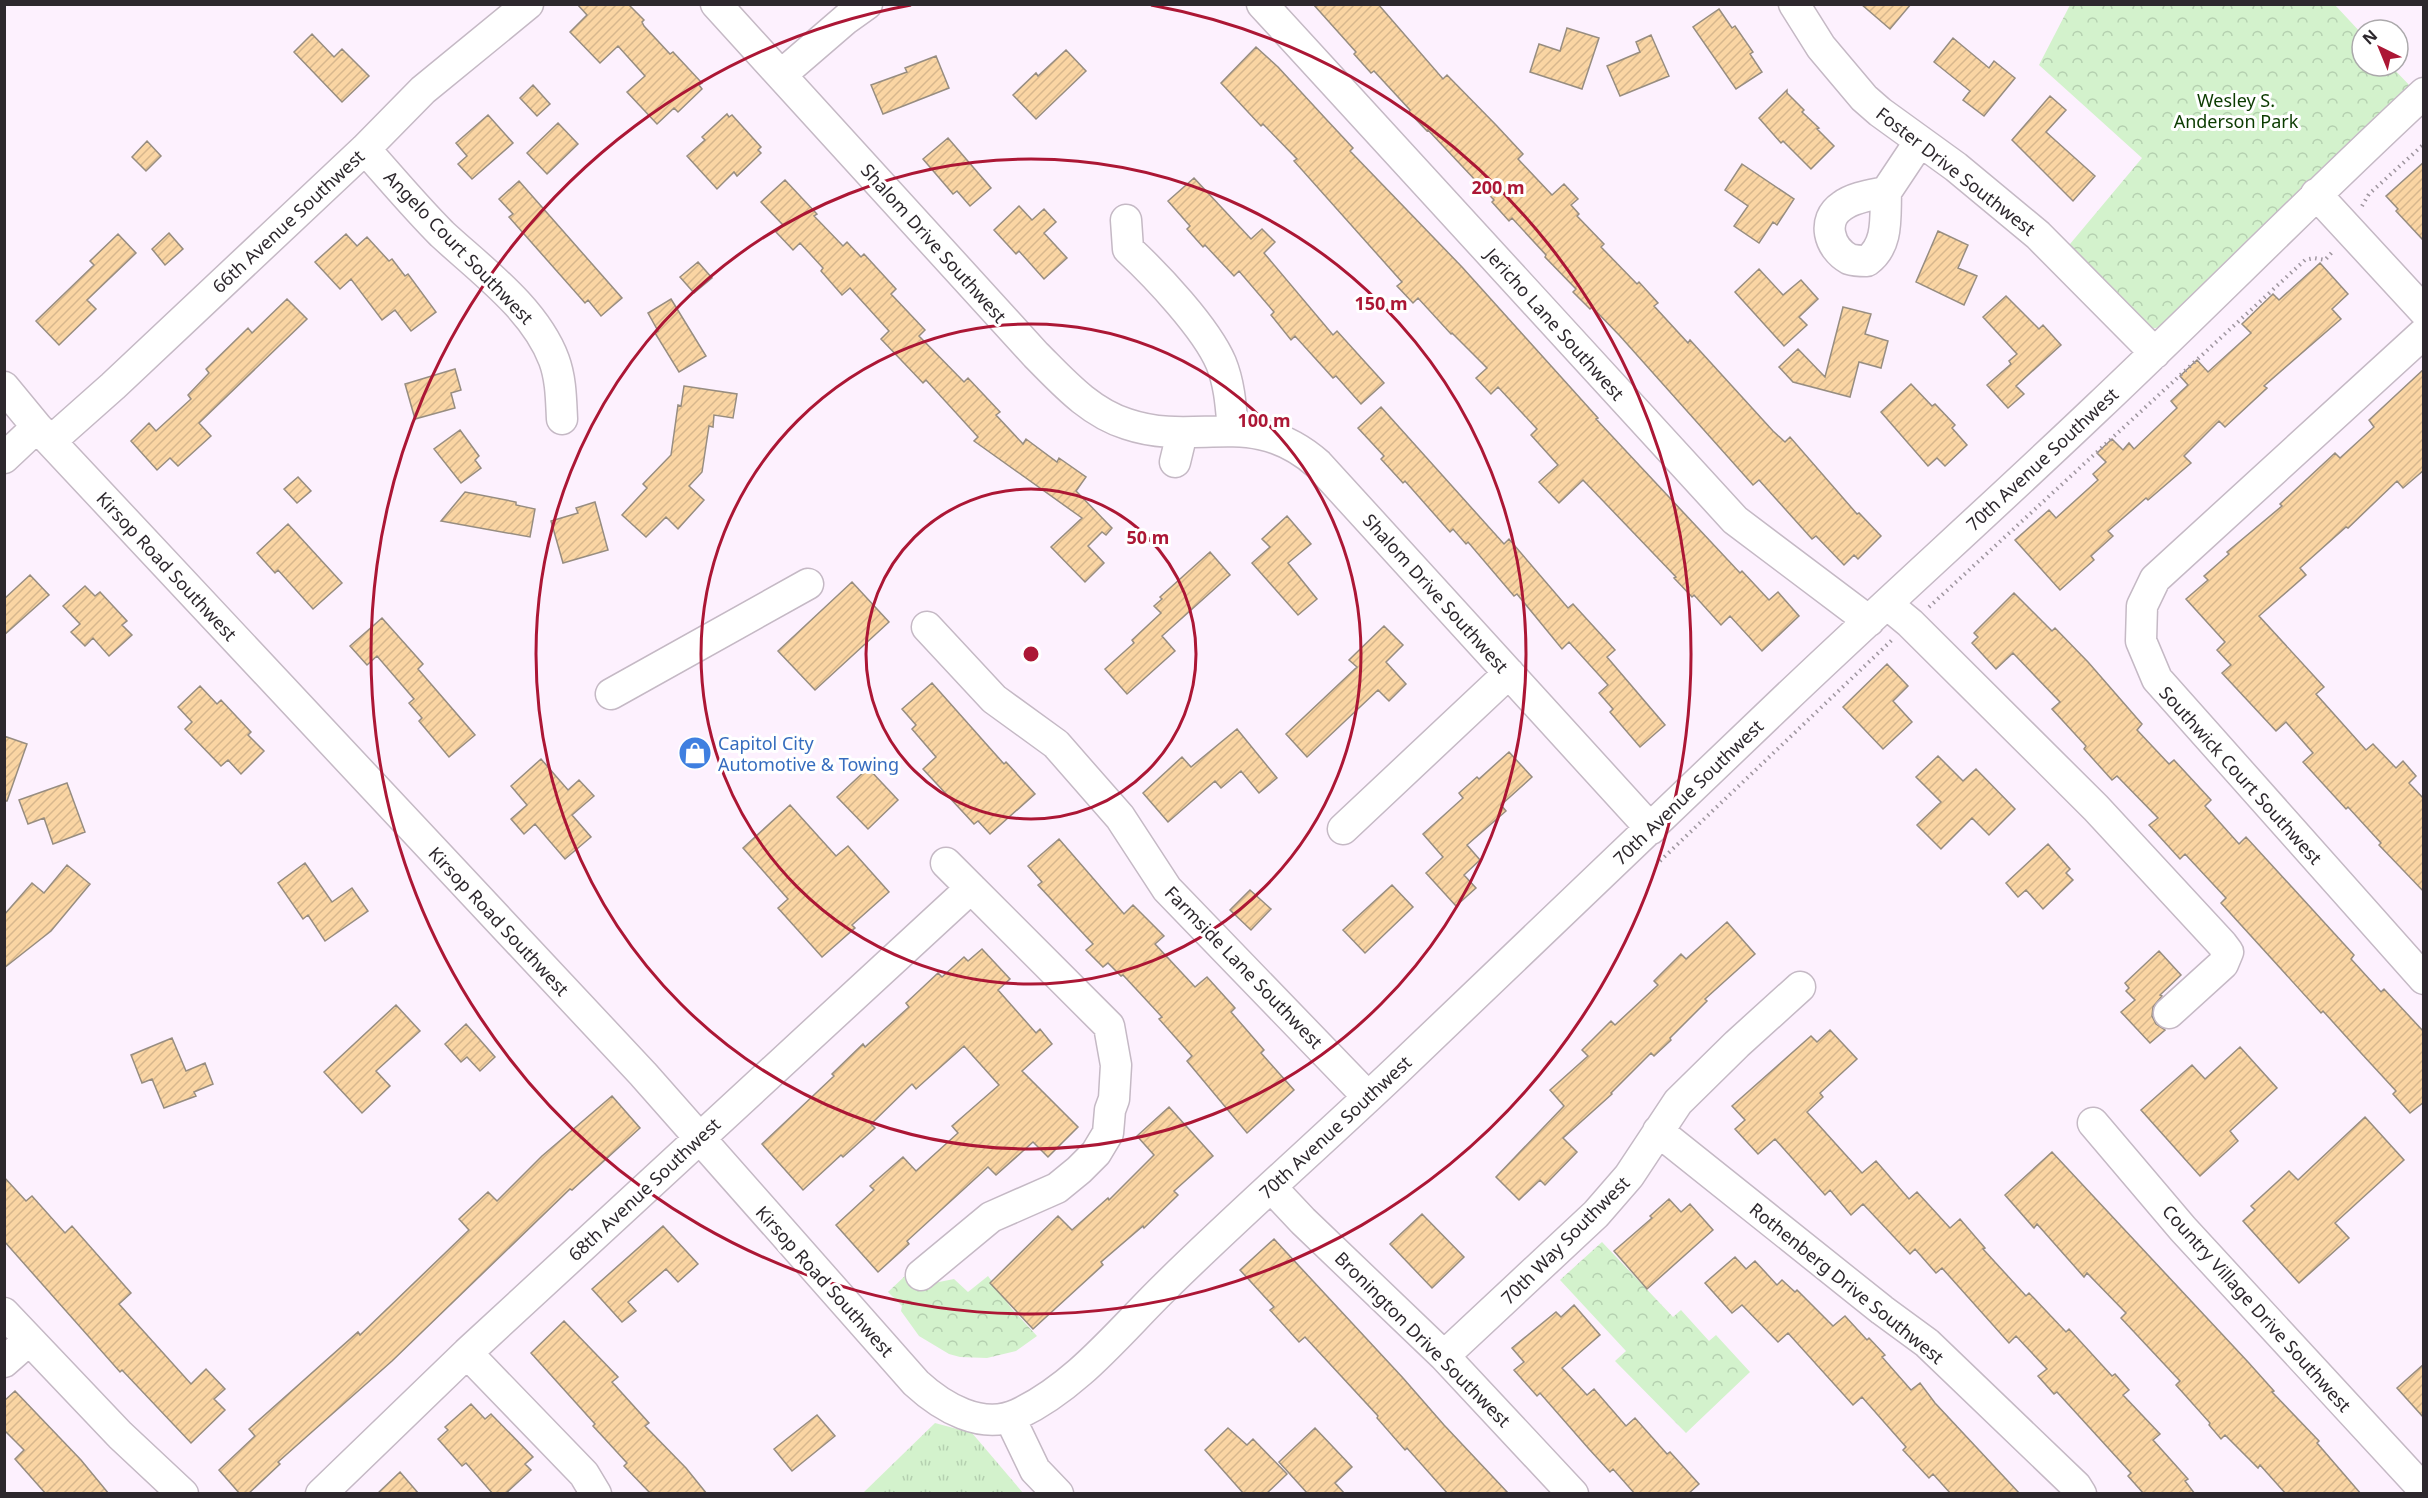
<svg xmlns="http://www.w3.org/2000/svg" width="2428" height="1498" font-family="'Noto Sans',sans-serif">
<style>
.grass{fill:url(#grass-tufts)}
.forest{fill:url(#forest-crowns)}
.building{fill:url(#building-hatch);stroke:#978d80;stroke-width:1.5}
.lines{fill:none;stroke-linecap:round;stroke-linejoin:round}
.minor-casing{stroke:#c5b9c5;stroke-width:33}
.path{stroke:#9f969f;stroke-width:4;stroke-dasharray:1.5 4.5;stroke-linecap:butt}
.minor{stroke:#fff;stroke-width:30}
.ring{fill:none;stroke:#ac1735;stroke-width:3}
.labels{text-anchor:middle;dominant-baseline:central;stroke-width:6;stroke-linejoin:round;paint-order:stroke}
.park-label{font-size:18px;fill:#0b3b00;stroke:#fff}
.street-label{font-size:18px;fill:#2d282d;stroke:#fff}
.shop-label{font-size:18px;fill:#366cbe;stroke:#fff;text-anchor:start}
.centre{fill:#ac1735;stroke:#fff;stroke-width:3}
.ring-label{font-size:18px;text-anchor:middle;font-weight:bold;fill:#ac1735;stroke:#fff;stroke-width:6;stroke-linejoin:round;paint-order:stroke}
</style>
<defs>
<pattern id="grass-tufts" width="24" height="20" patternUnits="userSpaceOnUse" patternTransform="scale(1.5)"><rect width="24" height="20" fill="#d3f2cc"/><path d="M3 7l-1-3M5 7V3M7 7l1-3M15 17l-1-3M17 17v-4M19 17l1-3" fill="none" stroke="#b5d0b0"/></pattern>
<pattern id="forest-crowns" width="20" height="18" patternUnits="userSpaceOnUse" patternTransform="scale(1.5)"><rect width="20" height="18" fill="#d3f2cc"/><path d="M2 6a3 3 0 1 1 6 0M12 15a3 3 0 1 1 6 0" fill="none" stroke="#b5d0b0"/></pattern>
<pattern id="building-hatch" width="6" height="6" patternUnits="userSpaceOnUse" patternTransform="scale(1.5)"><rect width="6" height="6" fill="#fad5a3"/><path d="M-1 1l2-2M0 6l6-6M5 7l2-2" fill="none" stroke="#d7b78d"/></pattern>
</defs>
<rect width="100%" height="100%" fill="#fdf1fe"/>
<path class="grass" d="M935 1423 972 1433 1023 1493H863Z"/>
<path class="forest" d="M2070 5H2335L2362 34V66H2391L2412 88 2160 327 2147 330 2065 250 2142 158 2039 65Z
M1602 1242 1673 1317 1681 1310 1709 1341 1716 1335 1750 1372 1686 1433 1615 1361 1626 1351 1560 1280Z
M906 1275 923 1291 934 1283 954 1279 968 1292 988 1276 1012 1309 1037 1336 1016 1351 987 1358 960 1357 949 1354 919 1336 901 1311 902 1306 888 1292Z"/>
<path class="building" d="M577 4H628L644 20 642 22 644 26 670 54 673 52 702 83 699 85 702 89 678 112 674 108 657 124 627 92 645 76 618 46 600 63 570 32 587 15Z
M1313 4H1378L1443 79 1447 75 1496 125 1523 154 1518 159 1552 195 1564 184 1578 199 1571 205 1579 214 1577 216 1604 244 1601 247 1637 284 1639 282 1658 303 1654 306 1688 343 1690 340 1773 431 1785 442 1790 437 1857 514 1859 513 1881 536 1858 559 1854 555 1844 565 1816 536 1812 539 1759 480 1753 485 1620 336 1592 307 1590 309 1573 292 1576 289 1545 257 1546 255 1512 218 1509 221 1492 202 1494 200 1428 130 1427 131 1409 112 1410 110 1374 71 1371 73 1354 54 1356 52Z
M1861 4H1911L1890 29Z
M1719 9 1732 28 1735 26 1753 52 1750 54 1762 72 1736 89 1693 27Z
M1567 28 1599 38 1582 89 1530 72 1539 44 1560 51Z
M312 34 334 57 342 49 369 76 342 102 294 52Z
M1651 35 1669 76 1620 96 1607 66 1640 52 1636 42Z
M1953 38 1989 68 1994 61 2015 78 1984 116 1963 100 1970 91 1934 62Z
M1256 47 1278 67 1325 118 1353 148 1350 151 1462 267 1598 418 1596 419 1740 573 1742 571 1769 600 1778 592 1799 616 1762 651 1730 616 1721 625 1694 595 1692 597 1674 578 1676 577 1583 480 1559 503 1539 482 1558 465 1531 435 1537 429 1498 387 1491 394 1476 378 1487 368 1452 333 1451 334 1418 298 1413 303 1397 286 1402 282 1294 161 1297 159 1263 124 1261 126 1221 83Z
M1066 50 1086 71 1036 119 1013 95 1036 73 1038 76Z
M936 56 949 88 883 114 871 85 907 72 905 68Z
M533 85 550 104 537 116 520 98Z
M1787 90V93L1804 110 1802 112 1819 128 1817 129 1834 146 1811 169 1783 141 1781 143 1759 118Z
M2050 96 2066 110 2046 132 2095 176 2073 201 2012 140Z
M727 114 729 117 732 115 761 147 758 150 761 153 737 176 734 172 717 189 687 156 705 140 702 137Z
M488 115 513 143 472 179 458 164 467 156 456 143Z
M558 123 578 144 547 174 527 153Z
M948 138 991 188 970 206 957 191 953 194 923 159Z
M147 141 161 156 146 171 132 157Z
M2424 162V241L2396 211 2398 209 2386 196Z
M1742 164 1794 199 1777 225 1773 222 1759 243 1734 226 1748 206 1725 190Z
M1194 178 1251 239 1262 229 1275 242 1264 253 1333 335 1337 331 1384 383 1361 404 1336 376 1333 378 1295 336 1291 340 1271 315 1274 312 1239 271 1234 276 1205 245 1203 247 1187 229 1190 226 1168 201Z
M785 180 817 214 814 216 843 246 847 242 861 257 864 254 896 289 891 294 925 330 919 336 964 382 968 378 1000 412 996 415 1023 444 1026 439 1057 462 1059 458 1086 477 1076 491 1112 528 1106 535 1102 532 1088 546 1104 563 1085 582 1051 547 1082 518 974 441 978 437 926 380 923 383 881 339 889 331 850 288 842 295 821 271 823 268 800 243 793 250 776 232 783 225 761 202Z
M519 181 622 298 601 316 588 300 585 303 509 217 513 214 499 199Z
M1019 206 1032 220 1044 209 1056 222 1044 233 1067 258 1044 279 1019 251 1016 254 994 230Z
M1938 231 1968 245 1958 268 1977 276 1964 305 1916 282Z
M169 233 183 249 165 265 152 249Z
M118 234 136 253 87 300 96 309 59 345 36 321 94 265 90 261Z
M346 234 357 246 367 237 389 261 392 259 405 276 408 274 436 312 411 331 395 310 382 320 351 279 340 289 315 262Z
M698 262 712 278 694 293 680 277Z
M2320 263 2348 294 2332 309 2341 319 2264 386 2267 388 2225 427 2219 421 2184 456 2191 463 2148 500 2146 498 2108 531 2113 536 2091 556 2094 560 2060 590 2015 540 2049 510 2056 518 2098 480 2093 474 2106 462 2097 453 2112 439 2123 450 2129 443 2134 449 2177 408 2171 401 2188 385 2180 376 2197 360 2208 372 2251 333 2242 324 2273 294 2279 300Z
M1759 269 1783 295 1801 280 1818 299 1799 317 1807 325 1784 346 1735 292Z
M2006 296 2039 329 2043 325 2061 345 2016 386 2024 394 2008 408 1987 385 2011 364 2009 361 2017 354 1983 317Z
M287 299 307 319 199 423 211 436 178 466 170 458 157 470 131 441 149 423 156 431 191 399 188 395 209 373 206 369 248 328 252 333Z
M671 299 706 356 679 372 655 333 658 331 648 313Z
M1843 307 1871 314 1865 334 1888 341 1881 368 1859 362 1850 397 1793 382 1779 367 1798 349 1825 377Z
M455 369 461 390 451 393 455 408 415 419 405 384Z
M2424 369V470L2403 488 2397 481 2348 528 2346 527 2300 568 2306 575 2259 616 2324 687 2316 694 2366 750 2373 744 2396 768 2403 761 2416 776 2409 783 2424 799V892L2379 845 2381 843 2348 807 2346 809 2303 762 2313 753 2286 722 2276 731 2222 673 2231 665 2217 650 2225 642 2186 599 2208 580 2204 576 2229 554 2227 552 2282 506 2280 504 2335 453 2340 458 2374 427 2369 420Z
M1911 384 1932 406 1935 404 1955 425 1952 428 1967 445 1945 466 1937 458 1928 466 1881 412Z
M684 386 737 394 733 418 714 415 713 427 709 426 702 472 689 486 704 500 678 529 666 517 646 537 622 515 647 488 643 484 671 455 678 405 681 406Z
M1381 407 1504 544 1509 539 1568 608 1573 604 1615 650 1607 657 1665 725 1640 747 1610 712 1613 709 1599 693 1608 685 1569 642 1562 649 1517 594 1514 596 1468 542 1466 544 1453 529 1450 532 1405 481 1403 483 1381 459 1384 456 1358 428Z
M460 430 479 456 475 460 481 468 461 483 434 449Z
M298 477 311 491 297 503 284 489Z
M465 492 516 502V505L535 509 530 537 441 521Z
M595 502 608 550 563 563 551 521 578 513 576 508Z
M1287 516 1311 544 1288 563 1317 599 1298 615 1252 563 1270 547 1262 539Z
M288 524 342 583 313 609 278 570 275 573 257 553Z
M1210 552 1230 575 1162 636 1175 651 1127 694 1105 669 1134 643 1132 640 1161 613 1154 606 1162 599 1160 597Z
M30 575 49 595 4 635V599Z
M852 582 889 622 815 690 778 651Z
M85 586 95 596 100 592 127 621 122 625 132 635 109 656 93 638 85 646 71 632 80 624 63 606Z
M2014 593 2052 631 2055 628 2088 662 2142 724 2137 730 2169 764 2174 760 2211 800 2205 806 2239 844 2246 837 2354 955 2351 959 2381 992 2384 989 2424 1032V1102L2410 1113 2393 1094 2396 1091 2361 1053 2323 1011 2321 1013 2221 903 2226 898 2185 854 2180 859 2149 825 2158 818 2117 776 2112 780 2084 749 2086 746 2052 709 2060 702 2013 653 1996 669 1972 643 1978 637 1974 633Z
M382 618 423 664 418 669 475 735 449 757 419 721 422 718 409 703 414 699 377 656 367 665 350 646Z
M1384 626 1403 645 1386 662 1406 684 1389 701 1378 690 1307 757 1286 734 1357 667 1349 660Z
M1887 664 1908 686 1893 701 1912 722 1883 749 1843 707Z
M932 683 1004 764 1006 762 1035 794 990 834 978 821 974 824 923 769 936 757 912 729 916 725 902 709Z
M200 686 217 704 221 700 251 732 248 735 264 751 241 774 228 760 221 766 185 729 192 722 178 707Z
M1237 729 1277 778 1259 793 1241 771 1221 788 1215 781 1168 822 1143 793 1182 757 1191 767Z
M4 736 27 744 7 801H4Z
M1509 752 1532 777 1501 805 1506 811 1467 845 1480 860 1464 875 1476 888 1456 906 1426 873 1443 857 1423 834 1463 798 1459 793 1477 777 1479 779Z
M1938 756 1963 781 1976 769 2015 809 1989 835 1972 818 1941 849 1917 825 1941 802 1916 777Z
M541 759 568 790 579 780 594 796 572 815 591 837 565 859 535 824 524 834 511 819 527 805 511 786Z
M868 768 898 800 868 829 837 797Z
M67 783 85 832 53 844 44 818 28 824 19 800Z
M790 805 836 856 848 846 889 892 852 925 855 928 822 957 778 908 788 899 743 848Z
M1059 839 1124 914 1133 905 1164 936 1155 944 1195 987 1207 977 1235 1008 1231 1012 1264 1050 1261 1053 1294 1090 1247 1133 1187 1061 1192 1056 1159 1019 1162 1017 1123 975 1121 976 1108 963 1103 967 1086 950 1093 944 1038 885 1042 882 1028 866Z
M2048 844 2070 869 2066 873 2073 880 2043 909 2026 890 2018 897 2006 883Z
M305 863 332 902 352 888 368 911 325 941 308 915 303 919 278 883Z
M67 865 90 884 51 931 4 968V915L32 883 44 893Z
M1392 885 1413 907 1365 953 1343 930Z
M1250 890 1271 909 1251 930 1230 910Z
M1727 922 1755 954 1705 999 1707 1001 1670 1038 1671 1040 1654 1056 1651 1053 1611 1093 1612 1094 1563 1138 1577 1152 1545 1185 1540 1180 1519 1200 1496 1177 1564 1106 1550 1090 1588 1056 1582 1050 1611 1021 1615 1025 1658 985 1654 981 1681 954 1686 959Z
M982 949 1010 979 998 990 1036 1033 1040 1029 1052 1044 1022 1071 1078 1127 1048 1157 1033 1142 996 1175 988 1167 907 1241 909 1244 878 1272 836 1225 874 1190 870 1186 903 1157 916 1171 958 1133 952 1126 999 1085 964 1046 916 1089 912 1084 871 1124 875 1128 843 1157 841 1155 803 1190 762 1144 834 1076 832 1074 863 1044 865 1047 909 1007 906 1003 938 973 942 977 964 957 968 961Z
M2159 951 2181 975 2160 995 2162 996 2153 1007 2152 1016 2156 1024 2165 1030 2150 1043 2121 1012 2135 1000 2126 991 2129 988 2125 983Z
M396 1005 420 1031 376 1071 390 1086 362 1113 324 1072Z
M466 1024 495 1057 480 1071 467 1057 461 1062 445 1044Z
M1830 1030 1857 1059 1820 1093 1823 1097 1807 1112 1862 1173 1876 1161 1909 1199 1917 1192 1950 1228 1960 1219 1985 1248 1983 1249 2026 1296 2029 1293 2066 1332 2069 1329 2112 1376 2115 1374 2129 1390 2123 1395 2160 1434 2153 1440 2188 1479 2185 1481 2195 1494H2144L2128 1476 2131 1473 2057 1392 2054 1394 2038 1376 2047 1369 2016 1336 2009 1343 1942 1268 1936 1273 1915 1249 1910 1254 1863 1204 1851 1215 1830 1190 1825 1195 1775 1139 1758 1154 1735 1129 1745 1120 1732 1106 1811 1036 1817 1042Z
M172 1038 186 1071 205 1063 213 1084 194 1092 196 1096 164 1108 152 1079 142 1083 131 1055Z
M2240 1047 2277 1088 2230 1131 2238 1141 2200 1176 2141 1110 2192 1065 2205 1079Z
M612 1096 640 1128 572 1190 570 1189 392 1361 278 1462 280 1464 248 1494H240L219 1470 255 1436 249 1429 358 1332 360 1335 469 1230 459 1219 488 1192 497 1201 542 1156Z
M1169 1107 1213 1156 1174 1191 1178 1195 1144 1228 1143 1226 1101 1262 1103 1265 1033 1329 990 1283 1058 1216 1072 1230 1108 1198 1109 1200 1154 1155 1137 1136Z
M2365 1117 2404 1160 2335 1223 2349 1238 2299 1283 2243 1221 2255 1210 2251 1206 2289 1171 2298 1180Z
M2052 1152 2248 1362 2274 1391 2272 1392 2319 1441 2317 1443 2361 1494H2286L2260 1465 2258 1468 2225 1435 2221 1439 2209 1425 2210 1423 2176 1385 2180 1381 2121 1318 2126 1313 2087 1273 2084 1277 2037 1224 2034 1228 2005 1195Z
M4 1177 26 1201 32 1196 65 1233 72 1226 131 1293 119 1304 191 1384 206 1369 225 1389 214 1399 225 1410 191 1443 122 1370 120 1372 4 1241Z
M1669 1199 1681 1212 1690 1204 1713 1230 1647 1289 1614 1251 1652 1218 1650 1216Z
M1422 1214 1464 1257 1432 1288 1390 1244Z
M663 1226 698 1264 678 1282 666 1269 628 1302 636 1311 622 1322 592 1289Z
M1274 1239 1403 1378 1444 1425 1509 1494H1448L1407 1448 1405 1450 1377 1418 1378 1416 1305 1337 1299 1342 1270 1310 1274 1307 1240 1270Z
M1735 1257 1746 1269 1755 1261 1777 1285 1782 1280 1795 1292 1797 1290 1833 1326 1845 1316 1867 1340 1869 1338 1885 1355 1882 1357 1911 1390 1920 1383 1935 1403 2020 1494H1951L1933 1474 1929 1478 1903 1450 1906 1447 1862 1397 1853 1405 1788 1333 1778 1342 1742 1305 1732 1313 1705 1283Z
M1574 1305 1600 1335 1562 1368 1587 1395 1594 1389 1626 1426 1635 1418 1667 1454 1670 1452 1699 1484 1688 1494H1635L1613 1469 1610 1472 1589 1449 1540 1393 1537 1396 1514 1370 1524 1362 1512 1348 1556 1312 1561 1317Z
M564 1321 618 1377 612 1382 649 1423 645 1426 686 1468 707 1494H651L624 1466 627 1463 593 1426 595 1424 531 1353Z
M2424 1364V1418L2397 1388Z
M15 1391 81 1460 109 1494H46L15 1459 24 1450 4 1430V1401Z
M471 1404 485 1419 491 1414 533 1457 525 1464 531 1470 505 1494H493L466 1463 462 1466 438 1439 448 1430 445 1427Z
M817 1415 835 1436 792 1471 774 1449Z
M1228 1428 1247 1445 1253 1439 1287 1474 1266 1494H1244L1205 1450Z
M1315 1428 1352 1467 1335 1483 1345 1494H1308L1279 1462Z
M400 1472 419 1494H377Z"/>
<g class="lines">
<defs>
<path id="minor" d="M716 4 1036 355C1063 382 1089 412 1127 424 1198 448 1252 406 1318 464L1651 829
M1262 4 1735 520 1869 621
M1794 4 1821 47 1864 98 1880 112 1956 167 2038 235 2155 353
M781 75 846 19 867 4
M365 149C390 177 415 207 442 234 481 270 535 309 554 360 561 379 561 399 562 419
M1886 192C1885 217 1889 245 1867 261 1861 261 1855 261 1849 259 1829 248 1821 220 1842 206 1854 197 1872 195 1886 192Z
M1886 192 1920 141
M2316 194 2424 311
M1126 220 1128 249C1157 276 1206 328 1221 363 1230 385 1231 409 1233 431
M2424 333 2155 579 2142 606 2141 641 2157 679 2424 979
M4 387 37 427 643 1074 916 1383C942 1407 982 1431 1018 1414 1077 1386 1119 1332 1165 1287 1240 1213 1320 1143 1397 1070 1526 947 1654 823 1783 701 1887 602 1994 506 2098 407 2208 303 2313 196 2424 93
M51 441 113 386 365 149 423 90 528 4
M4 458 37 427
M1175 462 1182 433
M1887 604 1910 623 2096 808 2222 944 2228 952 2223 964 2169 1013
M927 627 994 699 1056 744 1120 817 1167 889 1368 1097
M611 694 808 584
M1343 829 1509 673
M2093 1123 2183 1229 2424 1490
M1658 1131 1882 1310 1927 1343 2076 1486 2081 1494
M1271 1187 1303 1221 1444 1356 1573 1494
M921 1275 991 1217 1057 1188 1079 1170 1096 1153 1108 1133 1110 1110 1114 1099 1116 1065 1109 1026 946 863
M4 1313 120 1435 183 1494
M467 1353 584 1474 596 1494
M1444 1356 1596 1214 1629 1176 1678 1102 1737 1044 1800 987
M4 1362 29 1340
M1010 1418 1035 1470 1058 1494
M321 1494 467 1353 971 888"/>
</defs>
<use href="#minor" class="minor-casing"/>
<path class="path" d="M2362 206 2369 194 2424 144
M1929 607 2305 260 2314 258 2325 260 2334 250
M1660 861 1892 640"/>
<use href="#minor" class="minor"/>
</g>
<g class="ring">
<circle cx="1031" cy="654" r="165"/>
<circle cx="1031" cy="654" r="330"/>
<circle cx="1031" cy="654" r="495"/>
<path d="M1151 5A660 660 0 1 1 911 5"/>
</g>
<defs>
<symbol id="shop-disc" viewBox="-11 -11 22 22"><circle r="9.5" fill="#3f7fe0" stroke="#fff"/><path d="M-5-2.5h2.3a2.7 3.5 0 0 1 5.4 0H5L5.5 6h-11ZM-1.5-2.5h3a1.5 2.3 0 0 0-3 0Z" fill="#fff"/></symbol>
</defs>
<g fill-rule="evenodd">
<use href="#shop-disc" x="676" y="734" width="38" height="38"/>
</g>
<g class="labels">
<g class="park-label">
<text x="2236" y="100">Wesley S.<tspan x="2236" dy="21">Anderson Park</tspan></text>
</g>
<g class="street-label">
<text transform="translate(1956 171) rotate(38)">Foster Drive Southwest</text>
<text transform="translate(288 221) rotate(-43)">66th Avenue Southwest</text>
<text transform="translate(934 243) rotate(48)">Shalom Drive Southwest</text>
<text transform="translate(459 247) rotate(46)">Angelo Court Southwest</text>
<text transform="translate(1555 324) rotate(48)">Jericho Lane Southwest</text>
<text transform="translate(2042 459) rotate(-43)">70th Avenue Southwest</text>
<text transform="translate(167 566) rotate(47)">Kirsop Road Southwest</text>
<text transform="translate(1436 593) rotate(48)">Shalom Drive Southwest</text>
<text transform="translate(2241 775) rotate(48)">Southwick Court Southwest</text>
<text transform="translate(1688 792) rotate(-44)">70th Avenue Southwest</text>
<text transform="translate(499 921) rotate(47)">Kirsop Road Southwest</text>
<text transform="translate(1244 967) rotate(46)">Farmside Lane Southwest</text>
<text transform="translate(1335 1127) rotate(-43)">70th Avenue Southwest</text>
<text transform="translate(644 1189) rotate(-43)">68th Avenue Southwest</text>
<text transform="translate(1565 1240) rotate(-45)">70th Way Southwest</text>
<text transform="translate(825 1281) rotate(48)">Kirsop Road Southwest</text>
<text transform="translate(1847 1283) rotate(39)">Rothenberg Drive Southwest</text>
<text transform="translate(2257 1308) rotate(48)">Country Village Drive Southwest</text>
<text transform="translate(1423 1339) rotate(45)">Bronington Drive Southwest</text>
</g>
<g class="shop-label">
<text x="718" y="743">Capitol City<tspan x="718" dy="21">Automotive &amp; Towing</tspan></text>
</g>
</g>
<circle cx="1031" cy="654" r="9" class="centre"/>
<g class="ring-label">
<text x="1498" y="194">200 m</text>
<text x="1381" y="310">150 m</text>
<text x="1264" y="427">100 m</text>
<text x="1148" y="544">50 m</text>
</g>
<rect width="2428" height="1498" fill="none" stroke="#2d282d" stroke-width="12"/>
<g transform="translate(2380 48) rotate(317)"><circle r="28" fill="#ffffff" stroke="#aba9ab" stroke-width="1.5"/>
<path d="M0-4.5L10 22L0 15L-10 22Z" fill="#ac1735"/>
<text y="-9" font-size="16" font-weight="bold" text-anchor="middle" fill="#2d282d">N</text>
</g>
</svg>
